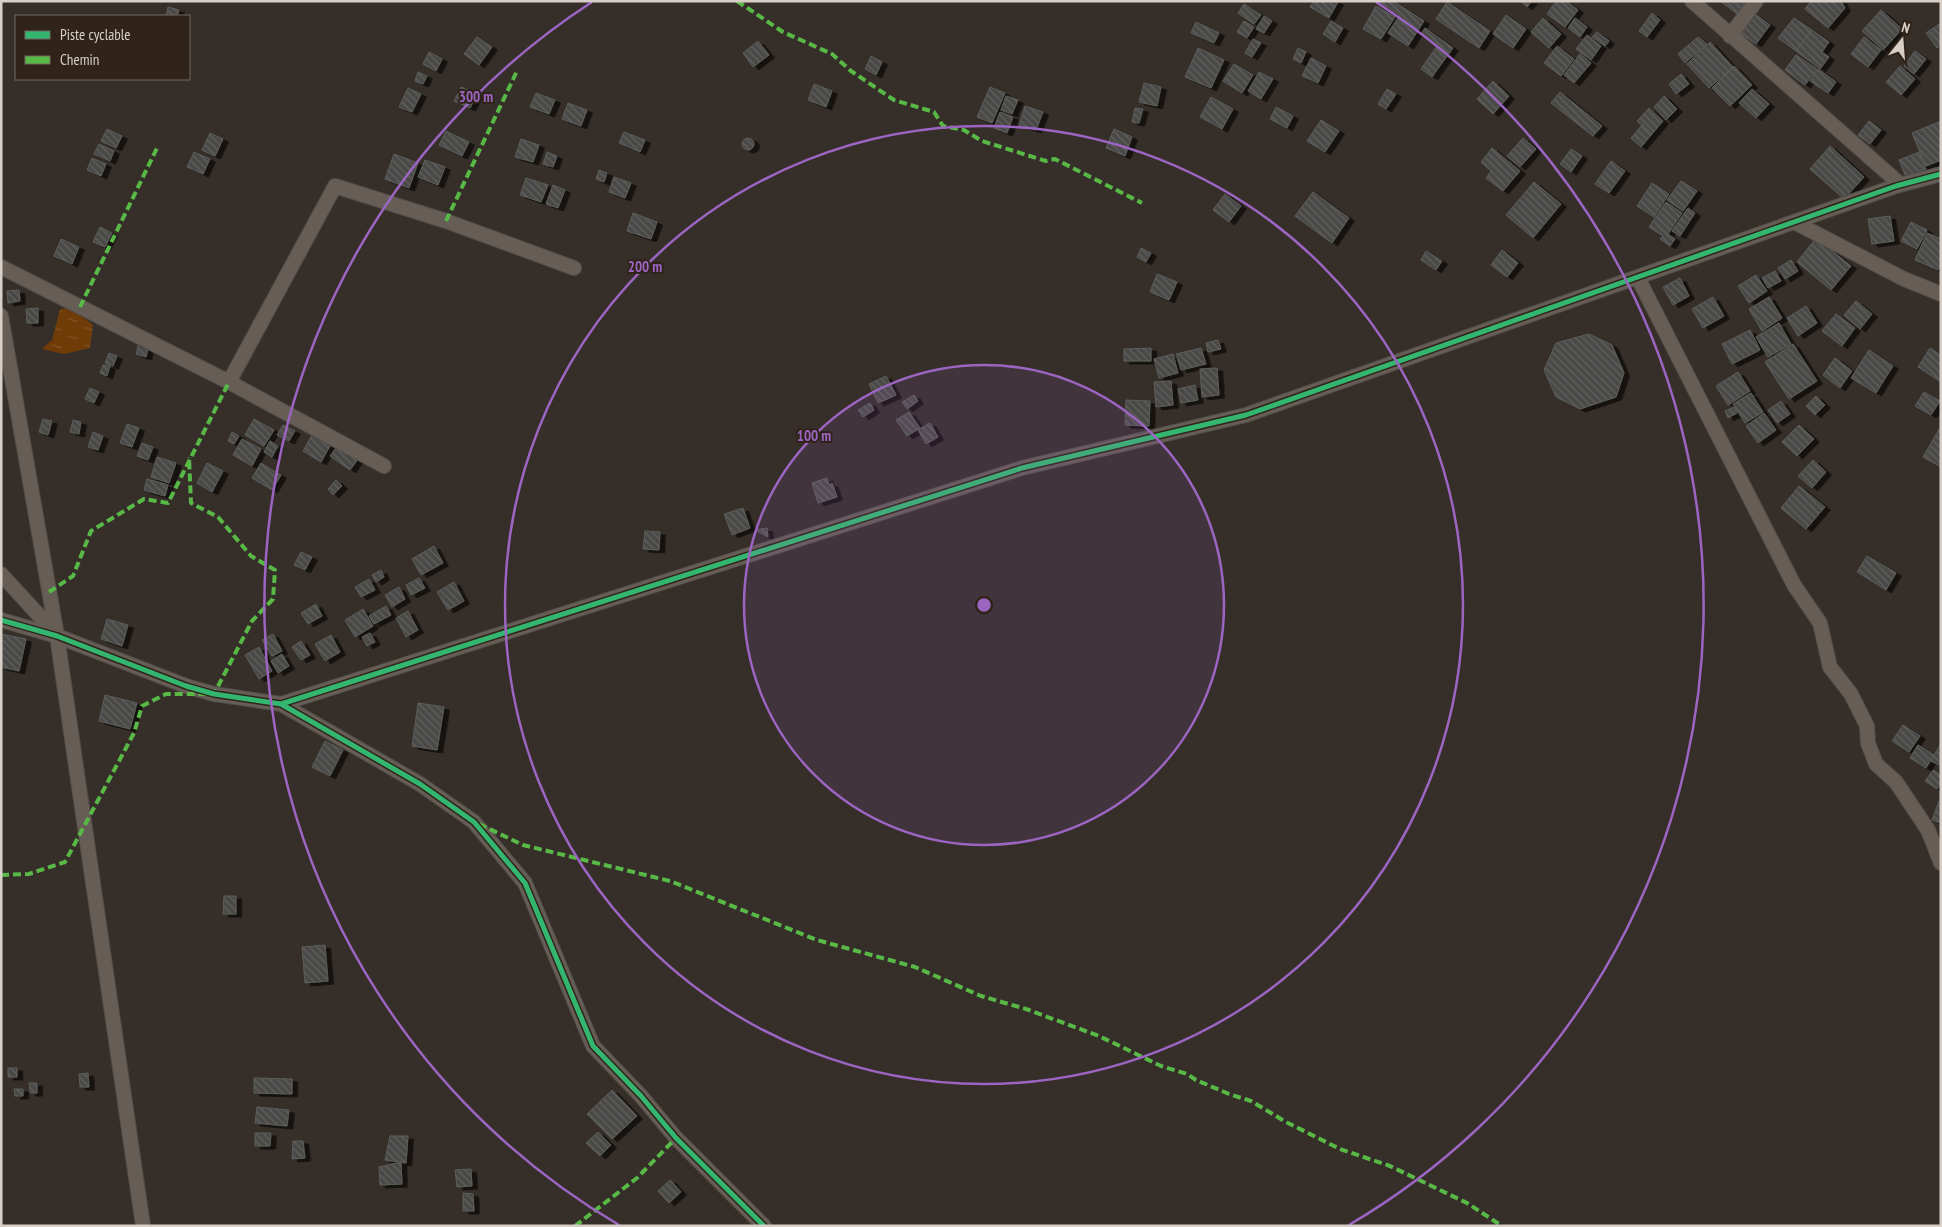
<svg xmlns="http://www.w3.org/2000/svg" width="1942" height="1227" font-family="'PT Sans Narrow',sans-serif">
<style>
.water{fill:url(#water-ripples)}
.building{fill:url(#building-back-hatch);stroke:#5c5e5a;filter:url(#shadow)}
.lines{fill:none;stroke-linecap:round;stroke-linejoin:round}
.street-casing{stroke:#524c47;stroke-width:16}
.street{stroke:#665d57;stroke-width:14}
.quiet{stroke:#58b947;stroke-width:4;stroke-dasharray:8 4;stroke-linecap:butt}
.cycleway-casing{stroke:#30241a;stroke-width:8}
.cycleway{stroke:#33b770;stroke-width:5}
.ring{fill:none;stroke:#9c65c2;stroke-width:2.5}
.centre{fill:#9c65c2;stroke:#30241a;stroke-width:2.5}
.ring-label{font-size:15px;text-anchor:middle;font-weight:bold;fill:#9c65c2;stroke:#30241a;stroke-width:4;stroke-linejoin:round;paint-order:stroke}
</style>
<defs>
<pattern id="water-ripples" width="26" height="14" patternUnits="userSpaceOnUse" patternTransform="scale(1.25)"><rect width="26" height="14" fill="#6f3b07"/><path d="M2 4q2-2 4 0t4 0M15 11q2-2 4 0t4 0" fill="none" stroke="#83562a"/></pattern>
<pattern id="building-back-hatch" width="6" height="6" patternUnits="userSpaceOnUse" patternTransform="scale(1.25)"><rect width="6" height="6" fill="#494846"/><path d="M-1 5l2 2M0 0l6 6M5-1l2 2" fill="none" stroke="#62615f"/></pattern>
<filter id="shadow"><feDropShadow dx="5.5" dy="3" stdDeviation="0" flood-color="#0009"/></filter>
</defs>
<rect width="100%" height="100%" fill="#362e29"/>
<path class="water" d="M71 308 93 325 90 348 64 354 42 349 52 340 60 309Z"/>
<path class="building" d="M1314 1H1336L1338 2 1329 18 1310 7Z
M1378 1H1393L1424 21 1408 46 1388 33 1400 15Z
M1520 1H1532L1527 7Z
M1556 1H1566L1578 10 1565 27 1547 14Z
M1720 1H1751L1740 16Z
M1811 1H1841L1845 8 1828 28 1805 9Z
M1447 2 1490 31 1479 48 1436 19Z
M1244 4 1261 15 1254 24 1238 13Z
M1376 6 1395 17 1381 39 1363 29Z
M168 7 179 10 177 16H166Z
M1881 10 1902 29 1883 50 1862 31Z
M1652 13 1660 20 1647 37 1639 31Z
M1755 14 1770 25 1756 44 1740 33Z
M1506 15 1526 29 1513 48 1493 34Z
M1264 16 1272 21 1264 33 1256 29Z
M1543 18 1561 34 1549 48 1531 32Z
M1575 18 1587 27 1580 37 1568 28Z
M1794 18 1812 30 1796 51 1778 38Z
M1244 21 1254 27 1247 38 1237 32Z
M1331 21 1343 28 1335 42 1323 34Z
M1196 22 1219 33 1214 43 1191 33Z
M1941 23V45L1937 48 1926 33Z
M1425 28 1453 48 1432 77 1421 69 1437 46 1421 34Z
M1812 30 1829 42 1822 52 1829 57 1820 69 1796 51Z
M1597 32 1609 41 1605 46 1592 37Z
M1587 35 1601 46 1591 60 1576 49Z
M477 37 492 47 479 65 464 54Z
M1698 37 1707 44 1685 63 1678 54Z
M1864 37 1881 50 1868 67 1851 54Z
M1253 39 1261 43 1252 57 1245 53Z
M758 41 769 55 753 67 743 53Z
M1710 42 1733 67 1709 88 1687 64Z
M1557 46 1574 59 1561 76 1544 63Z
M1198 48 1224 60 1211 88 1185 77Z
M1298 48 1306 52 1301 63 1293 59Z
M1915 51 1926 59 1914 74 1904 66Z
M429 52 442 59 436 71 423 64Z
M1580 54 1591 63 1574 83 1564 75Z
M1796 55 1817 69 1805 85 1785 70Z
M871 56 882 62 876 75 865 69Z
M1311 58 1326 66 1318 83 1302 76Z
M1234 64 1253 75 1242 93 1223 81Z
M1734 66 1752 85 1730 106 1712 88Z
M1900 66 1915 79 1901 95 1886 82Z
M1818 69 1836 82 1828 93 1810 81Z
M418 72 427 76 423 84 415 81Z
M1259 72 1273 79 1261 99 1248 91Z
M1681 74 1689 84 1676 94 1669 84Z
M1493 81 1509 96 1493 114 1477 99Z
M1144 83 1161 87 1157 106 1139 102Z
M814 84 832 91 826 107 808 100Z
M461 87 477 94 470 108 454 101Z
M990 87 1005 93 992 123 977 117Z
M408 88 421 94 412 112 399 107Z
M1387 89 1396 94 1386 109 1378 104Z
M1752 89 1769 104 1756 118 1739 103Z
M1560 92 1602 126 1593 136 1551 103Z
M536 93 555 100 549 114 530 107Z
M1006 96 1018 100 1012 114 1001 110Z
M1664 96 1677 109 1666 120 1654 107Z
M1211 97 1233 109 1222 129 1200 117Z
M568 103 587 110 581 126 562 119Z
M1025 106 1043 112 1036 130 1019 125Z
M1276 107 1293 116 1287 128 1270 119Z
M1135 108 1143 109 1139 123 1132 122Z
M1649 108 1663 121 1652 134 1637 121Z
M1000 112 1013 117 1007 133 994 128Z
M1321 120 1339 131 1325 152 1307 141Z
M1869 121 1881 130 1870 144 1858 135Z
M1941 121V160L1926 166 1912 133Z
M1642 125 1652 134 1641 147 1631 138Z
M107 129 122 136 116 148 101 141Z
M1114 129 1132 137 1125 156 1106 148Z
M446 131 469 142 462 156 439 145Z
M624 132 645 140 640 152 619 143Z
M210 133 223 139 215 156 202 150Z
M1523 138 1536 149 1520 167 1507 156Z
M742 144a6 6 0 1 1 12 0a6 6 0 1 1-12 0Z
M521 139 539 145 533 162 515 157Z
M99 144 114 151 110 161 94 154Z
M1830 146 1864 177 1844 199 1810 169Z
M1492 148 1520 171 1503 191 1486 178 1491 171 1481 162Z
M1571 149 1582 156 1571 172 1560 164Z
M194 152 210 159 203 174 187 167Z
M547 152 557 156 553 167 543 164Z
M1919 152 1926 169 1906 177 1899 160Z
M394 154 418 163 409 188 385 179Z
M92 158 106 164 101 176 87 170Z
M425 160 445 167 438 185 418 177Z
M1611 161 1625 171 1609 193 1595 184Z
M599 170 607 173 604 182 596 179Z
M614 177 631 183 625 198 609 192Z
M526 178 548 185 541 202 520 195Z
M1681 181 1697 191 1683 211 1667 200Z
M1534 182 1561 204 1533 238 1506 215Z
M1652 183 1669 194 1654 217 1637 206Z
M553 185 565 190 558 208 546 204Z
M1313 192 1349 218 1332 243 1295 216Z
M1225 194 1241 206 1229 222 1213 210Z
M1666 202 1682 213 1668 234 1675 239 1670 246 1660 239 1663 236 1649 227Z
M1688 208 1695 213 1680 236 1672 231Z
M633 213 657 222 651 239 627 231Z
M1890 216 1894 241 1872 244 1868 219Z
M1911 222 1927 230 1917 249 1901 241Z
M100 227 112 233 105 247 93 242Z
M1927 233 1941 239V264L1938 270 1915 260Z
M1816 238 1851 266 1831 290 1797 262Z
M61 239 79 247 72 264 54 256Z
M1141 248 1151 253 1146 262 1137 257Z
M1502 250 1518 263 1507 277 1491 265Z
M1426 251 1442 261 1436 270 1421 260Z
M1791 260 1798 271 1785 279 1778 268Z
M1775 271 1781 281 1768 288 1762 278Z
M1157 274 1177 282 1169 300 1150 292Z
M1756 275 1767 291 1749 303 1738 286Z
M1680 278 1689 296 1673 305 1663 287Z
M19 290 20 301 8 303 7 291Z
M1713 297 1724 316 1703 328 1692 309Z
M1769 297 1782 318 1762 331 1749 309Z
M1856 301 1872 314 1860 329 1844 315Z
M1806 306 1817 323 1798 336 1787 318Z
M38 308V323H27L26 309Z
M1836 314 1855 328 1842 346 1822 331Z
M1779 323 1791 344 1768 357 1756 337Z
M1750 330 1760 350 1732 364 1722 344Z
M1589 334 1612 345 1624 373 1616 397 1580 409 1556 397 1544 370 1556 343Z
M1218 340 1221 349 1208 352 1206 343Z
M139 342 149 345 146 357 136 354Z
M1793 344 1817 381 1789 399 1765 362Z
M1151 348V361H1124V349Z
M1201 348 1206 364 1181 370 1176 354Z
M1930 348 1941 355V382L1918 367Z
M1869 350 1893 366 1876 393 1851 378Z
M109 353 117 356 113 366 105 363Z
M1173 354 1178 373 1159 378 1154 359Z
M1835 358 1852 371 1840 388 1823 375Z
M103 365 110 366 107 376 100 373Z
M1217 368 1219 395 1202 397 1200 369Z
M1738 372 1750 391 1728 405 1716 386Z
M886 376 896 395 878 403 869 384Z
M1171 381 1173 405 1156 407 1154 382Z
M1195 385 1198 400 1181 403 1178 389Z
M90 388 99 392 94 403 85 399Z
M1924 392 1940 401 1931 415 1915 406Z
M1751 393 1763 412 1745 423 1733 404Z
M914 395 918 401 907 409 902 402Z
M1816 396 1825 405 1815 415 1806 406Z
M1126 400 1150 401 1149 426 1125 425Z
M1781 401 1790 414 1777 423 1768 410Z
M870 403 874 410 863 417 858 410Z
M1734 407 1737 413 1728 418 1725 411Z
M909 412 920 428 907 436 896 420Z
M1764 413 1776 430 1758 443 1746 426Z
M43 419 52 421 48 435 39 432Z
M254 419 274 430 264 446 245 435Z
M73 420 81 422 79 434 70 432Z
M930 423 938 437 926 444 918 430Z
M127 424 139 428 132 447 120 443Z
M283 425 295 431 289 441 277 435Z
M1799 425 1814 439 1797 456 1782 442Z
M1941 426V467L1923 457Z
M93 432 103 436 98 450 88 447Z
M232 432 239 436 234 444 228 441Z
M312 435 330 446 321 462 303 451Z
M242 439 261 449 252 466 233 455Z
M270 441 278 446 272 457 264 452Z
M142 443 153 447 148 460 137 456Z
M338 445 358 459 350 470 330 456Z
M157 457 176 463 169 483 151 477Z
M1813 460 1826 472 1812 488 1798 476Z
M207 463 223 471 212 492 197 483Z
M261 463 281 475 272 490 252 478Z
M827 478 829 485 832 483 837 497 818 503 812 483Z
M147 479 168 485 165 496 144 490Z
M336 480 342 486 333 495 328 489Z
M1799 486 1825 507 1806 529 1781 508Z
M743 508 750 528 732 535 724 514Z
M767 528 768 537 755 530Z
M645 531 660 532 659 550 643 549Z
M434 546 443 563 421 575 412 559Z
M301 552 312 557 305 570 294 565Z
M1867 556 1896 573 1886 590 1857 572Z
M381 570 384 577 376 582 372 575Z
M419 578 425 588 411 595 406 585Z
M369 579 375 590 361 597 355 587Z
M454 582 464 601 448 610 437 592Z
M399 587 405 599 392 607 385 595Z
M316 604 322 616 308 624 301 613Z
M386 606 391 615 374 624 369 616Z
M363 609 373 626 355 637 345 620Z
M408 611 418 630 406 637 396 618Z
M107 619 128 625 122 646 101 639Z
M370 633 375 642 367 646 362 637Z
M1 634 26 639 19 671 1 667Z
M273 634 282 651 272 656 262 640Z
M331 635 340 652 325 661 315 644Z
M301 641 310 655 301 660 292 647Z
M259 647 272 671 259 679 245 655Z
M282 654 289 666 278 673 271 661Z
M105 695 137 703 130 729 99 721Z
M418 703 444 707 437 750 412 746Z
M1903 725 1920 736 1909 752 1892 741Z
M325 741 343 750 330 776 312 767Z
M1941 743V766L1931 761Z
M1918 745 1934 755 1926 768 1910 758Z
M1933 770 1941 775V783L1937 789 1925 781Z
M1939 801 1941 802V823L1932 820Z
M224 896H236V914H223Z
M325 945 328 981 305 983 302 947Z
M8 1068H17V1077H8Z
M88 1073 89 1087H80L79 1074Z
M254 1078 292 1079V1094L254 1093Z
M29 1083H37V1093H30Z
M14 1089H23V1096H15Z
M612 1090 637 1116 612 1139 587 1114Z
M257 1107 289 1110 287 1126 255 1123Z
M598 1132 611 1145 600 1156 586 1143Z
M255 1133H271L270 1146H255Z
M390 1136H408L406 1163 385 1160Z
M293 1141H303L305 1158 292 1159Z
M401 1162 402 1184 380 1185 379 1167Z
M471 1169 472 1186 457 1187 455 1170Z
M670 1180 681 1192 669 1203 658 1191Z
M463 1193 473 1194 474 1211H463Z"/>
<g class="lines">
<defs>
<path id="street" d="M1692 1 1900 184
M1730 36 1756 1
M1794 222 1904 279 1941 294
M1 267 229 382 384 466
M1638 278 1794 585 1820 623 1830 667 1851 694 1867 726 1868 743 1876 764 1896 782 1928 830 1941 863
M1 316 57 636 143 1226
M229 382 335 186 446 221 574 268
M1 574 57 635
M1 620 57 636 186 686 214 694 281 704 420 784 474 822 525 883 593 1046 641 1096 676 1138 764 1226
M281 704 1022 468 1246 415 1896 186 1941 174"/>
</defs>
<use href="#street" class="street-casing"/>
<use href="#street" class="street"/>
<path class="quiet" d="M737 1 783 32 832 54 851 71 894 100 934 112 943 126 964 130 982 141 1046 161 1055 159 1142 203
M446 221 517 71
M80 307 158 146
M49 592 73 576 91 531 144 499 168 503 229 382
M479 824 523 845 670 881 817 940 915 967 981 996 1026 1009 1099 1036 1161 1066 1187 1074 1196 1080 1229 1094 1251 1101 1286 1122 1340 1149 1390 1166 1467 1203 1502 1226
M1 875 29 874 65 862 134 733 142 706 166 694H214L252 621 273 599 275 570 251 556 218 517 191 503 189 457
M575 1226 637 1178 676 1138"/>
<defs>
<path id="cycleway" d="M1 620 57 636 186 686 214 694 281 704 420 784 474 822 525 883 593 1046 641 1096 676 1138 764 1226
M281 704 1022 468 1246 415 1896 186 1941 174"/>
</defs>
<use href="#cycleway" class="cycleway-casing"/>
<use href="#cycleway" class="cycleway"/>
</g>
<circle cx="984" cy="605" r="240" fill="#9c65c2" fill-opacity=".12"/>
<g class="ring">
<circle cx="984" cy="605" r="240"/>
<circle cx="984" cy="605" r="479"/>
<path d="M619 1225A719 719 0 0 1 592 2M1376 2A719 719 0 0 1 1349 1225"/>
</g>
<circle cx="984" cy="605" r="8" class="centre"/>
<g class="ring-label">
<text x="476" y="102">300 m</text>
<text x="645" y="272">200 m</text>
<text x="814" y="441">100 m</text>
</g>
<rect width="1942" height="1227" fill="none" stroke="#d8cfc9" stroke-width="5"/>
<rect x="15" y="15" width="175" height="65" fill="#30241a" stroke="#736860"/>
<rect x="25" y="31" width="25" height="8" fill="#33b770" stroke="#736860"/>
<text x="60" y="40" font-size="15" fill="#d8cfc9">Piste cyclable</text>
<rect x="25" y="56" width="25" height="8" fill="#58b947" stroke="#736860"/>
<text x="60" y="65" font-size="15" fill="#d8cfc9">Chemin</text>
<g transform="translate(1902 40) rotate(17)" stroke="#30241a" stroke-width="4" paint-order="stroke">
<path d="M0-4L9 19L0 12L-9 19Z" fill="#d8cfc9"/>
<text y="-8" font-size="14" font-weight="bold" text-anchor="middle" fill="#d8cfc9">N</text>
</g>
</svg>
